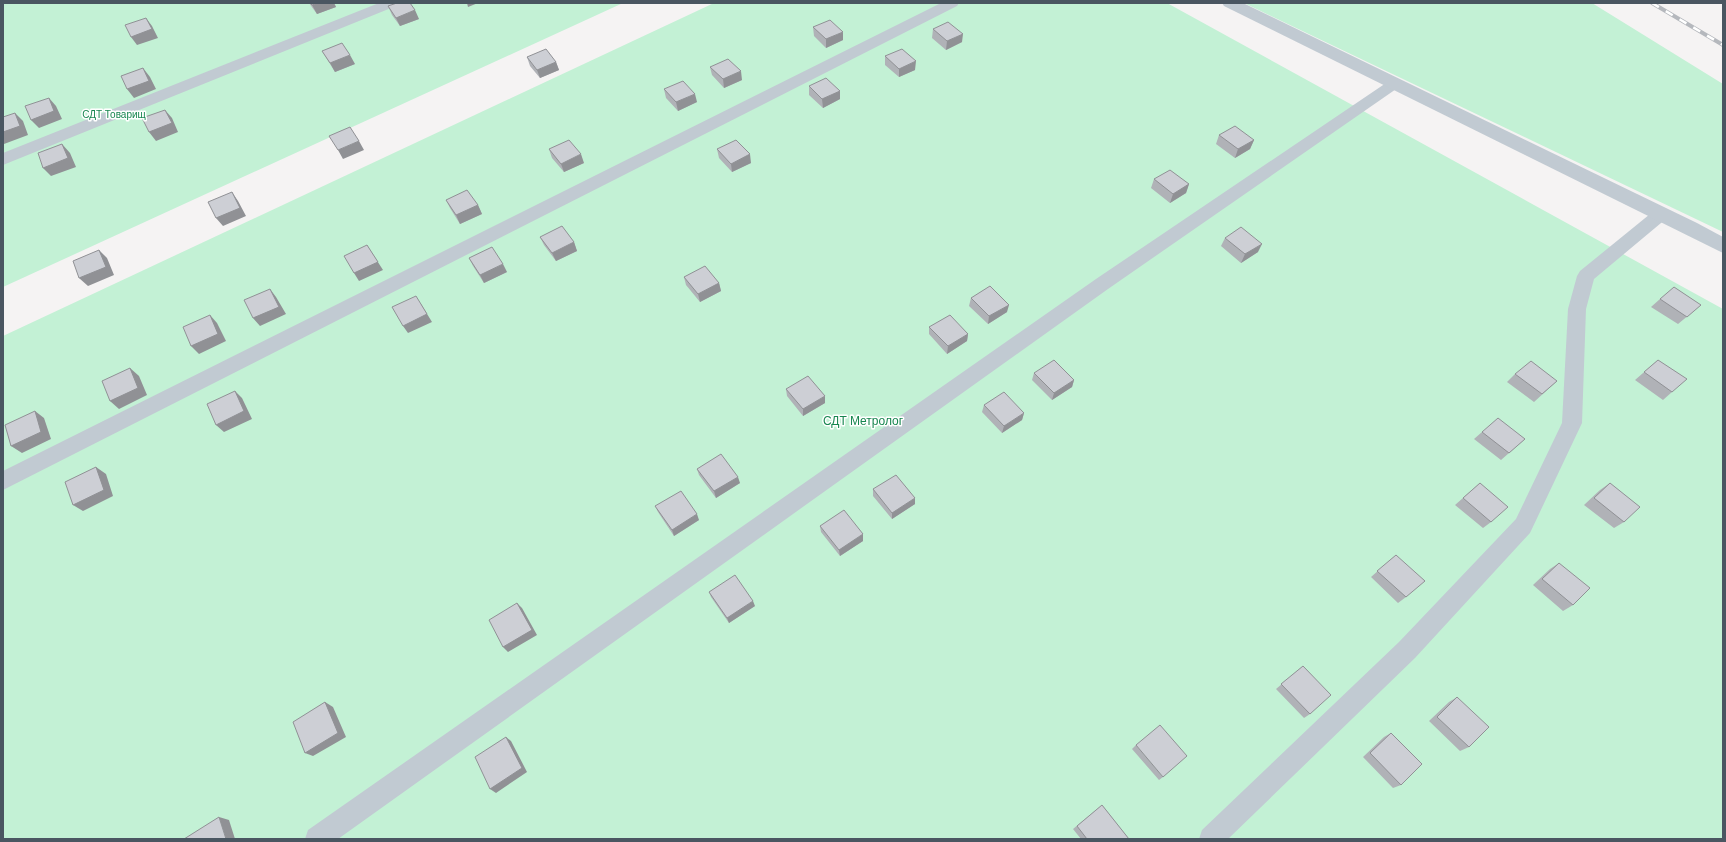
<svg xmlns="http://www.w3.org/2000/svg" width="1726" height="842" font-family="'DM Sans',sans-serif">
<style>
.green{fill:#c3f1d5}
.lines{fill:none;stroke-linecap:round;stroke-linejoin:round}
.lane{fill:#c1cad2;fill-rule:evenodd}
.street{fill:#c1cad2;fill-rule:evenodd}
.rail-casing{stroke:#b5b8bd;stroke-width:4}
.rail{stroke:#fff;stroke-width:2.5;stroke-dasharray:8;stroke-linecap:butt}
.wall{fill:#b0b2b7}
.shaded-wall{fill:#909195}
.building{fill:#cdcfd5;stroke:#909195}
.labels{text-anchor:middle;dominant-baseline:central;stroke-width:3;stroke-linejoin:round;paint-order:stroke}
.far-park-label{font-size:10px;fill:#17864f;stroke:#fff}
.park-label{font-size:12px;fill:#17864f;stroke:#fff}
</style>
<rect width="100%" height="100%" fill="#f5f3f3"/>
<path class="green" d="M3 3H623L3 287Z
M714 3H1167L1723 309V839H3V336Z
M1244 3H1592L1723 84V232Z"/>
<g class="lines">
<path class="lane" d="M379 3H398L396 6 3 165V153Z
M941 3H959L957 6 3 490V471Z
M1394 79 1399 81 1401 84 1399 87 1108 289 338 839H305L308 830 1096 279 1389 81Z
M1661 208 1667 210 1669 214 1667 218 1594 279 1586 309 1582 423 1530 533 1415 658 1228 839H1199L1202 830 1399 642 1516 519 1562 423 1568 309 1577 276 1580 271 1655 210Z"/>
<path class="street" d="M1222 3H1243L1697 223 1723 237V253L1224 6Z"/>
<defs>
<path id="rail" d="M1652 3 1723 45"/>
</defs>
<use href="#rail" class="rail-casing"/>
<use href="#rail" class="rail"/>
</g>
<path class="wall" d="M309 3H334L336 7 317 14Z
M388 6 419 19 400 26 392 15Z
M813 27 843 40 826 48 814 36Z
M933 29 962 42 946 50 932 38Z
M322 51 355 64 335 72Z
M885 56 915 70 899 77 885 65Z
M527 57 556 62 559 70 540 78 530 66Z
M710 67 742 80 724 88 712 75Z
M809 86 840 91V99L823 108 809 95Z
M664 89 697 102 678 111 666 98Z
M1219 135 1254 140 1250 149 1235 158 1216 144Z
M549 149 584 163 564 172 552 158Z
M717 149 751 163 732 172 719 158Z
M1154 179 1189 184 1186 193 1170 203 1151 188Z
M446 200 478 205 482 214 460 224 450 208Z
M540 237 574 242 577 251 556 261 544 245Z
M1225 238 1258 252 1241 263 1221 246Z
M469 258 507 272 484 283 473 266Z
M684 277 719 283 721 291 700 302 686 285Z
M971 298 1007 312 988 324 969 306Z
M1660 299 1701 305 1678 324 1651 307Z
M929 327 968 334 967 341 947 354 929 334Z
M1658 360 1672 392 1663 400 1635 380Z
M1034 373 1074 380 1072 387 1052 400 1032 380Z
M1515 374 1557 381 1534 402 1507 382Z
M786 389 825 403 803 416 787 396Z
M984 405 1024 413 1022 420 1002 433 982 412Z
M1482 432 1525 439 1501 460 1474 439Z
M697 469 740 483 716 498 699 475Z
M1480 483 1491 522 1483 528 1455 505Z
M1610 483 1624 522 1614 528 1584 505 1600 490Z
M873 489 915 504 892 519 873 496Z
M655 506 699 520 674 536 658 512Z
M820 526 863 541 840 556 821 532Z
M1396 555 1406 597 1398 603 1371 577Z
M1559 563 1573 605 1563 611 1533 585 1550 569Z
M709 592 755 606 729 623 711 597Z
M1303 666 1310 714 1304 718 1276 689Z
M1457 697 1469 747 1460 751 1429 721 1449 702Z
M1391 733 1401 785 1393 788 1363 757 1384 737Z
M1136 745 1163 777 1159 780 1132 749Z
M1102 805 1129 839H1081L1073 829Z"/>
<path class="shaded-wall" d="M318 3H334L336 7 317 14 312 5Z
M467 3H478L468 7Z
M415 10 419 19 400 26 396 18Z
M146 18 152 26 158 38 137 45 131 37Z
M843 32V40L826 48V39Z
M963 34 962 42 946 50 947 41Z
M350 55 355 64 335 72 330 63Z
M916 61 915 70 899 77V69Z
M556 62 559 70 540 78 537 70Z
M143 68 150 77 156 89 134 98 127 89Z
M741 71 742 80 724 88 723 79Z
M840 91V99L823 108 822 99Z
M695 94 697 102 678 111 676 102Z
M49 98 56 106 62 119 39 128 31 120Z
M165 110 172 118 178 132 156 141 149 132Z
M15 113 23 121 28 135 4 144 3 143V132Z
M1254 140 1250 149 1235 158 1238 149Z
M359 141 364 150 343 159 338 150Z
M62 144 70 153 76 167 51 176 43 168Z
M581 154 584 163 564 172 561 164Z
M750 154 751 163 732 172 731 164Z
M1189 184 1186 193 1170 203 1173 194Z
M232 192 238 201 246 216 223 226 216 218Z
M478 205 482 214 460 224 456 215Z
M574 242 577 251 556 261 552 253Z
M1262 244 1258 252 1241 263 1245 254Z
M367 245 383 270 359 281 354 273Z
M99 250 107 258 114 275 88 286 79 278Z
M503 264 507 272 484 283 480 275Z
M719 283 721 291 700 302 698 294Z
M270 289 276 297 286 314 260 326 253 318Z
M421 304 432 322 408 333 403 326Z
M1009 305 1007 312 988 324 989 316Z
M210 315 217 323 226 341 199 354 191 346Z
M968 334 967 341 947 354 948 346Z
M130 368 139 376 147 395 119 409 110 401Z
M1074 380 1072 387 1052 400 1054 393Z
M235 391 242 398 252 419 224 432 216 425Z
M825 396V403L803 416V409Z
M35 411 44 418 51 439 22 453 11 446Z
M1024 413 1022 420 1002 433 1004 426Z
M96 467 106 474 113 496 83 511 73 505Z
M738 477 740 483 716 498 714 491Z
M915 498V504L892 519V513Z
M697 514 699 520 674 536 672 530Z
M863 534V541L840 556 839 550Z
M753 601 755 606 729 623 727 618Z
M517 603 522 608 537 635 508 652 503 647Z
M325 702 333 707 346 737 313 756 305 753Z
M506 737 511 741 527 772 496 793 490 789Z
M219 817 229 820 235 839H226Z"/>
<path class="building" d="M310 3H318L312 5Z
M397 3H410L415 10 396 18 388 6Z
M146 18 152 29 131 37 125 25Z
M830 20 843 32 826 39 813 27Z
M948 22 963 34 947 41 933 29Z
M342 43 350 55 330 63 322 51Z
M546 49 556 62 537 70 527 57Z
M902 49 916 61 899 69 885 56Z
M728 59 741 71 723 79 710 67Z
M143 68 149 81 127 89 121 76Z
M826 78 840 91 822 99 809 86Z
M683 81 695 94 676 102 664 89Z
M49 98 54 111 31 120 25 106Z
M165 110 172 123 149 132 142 118Z
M15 113 20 126 3 132V117Z
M1235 126 1254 140 1238 149 1219 135Z
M350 127 359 141 338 150 329 136Z
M569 140 581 154 561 164 549 149Z
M736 140 750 154 731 164 717 149Z
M62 144 68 158 43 168 38 153Z
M1170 170 1189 184 1173 194 1154 179Z
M467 190 478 205 456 215 446 200Z
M232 192 240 208 216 218 208 202Z
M562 226 574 242 552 253 540 237Z
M1241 227 1262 244 1245 254 1225 238Z
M367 245 378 262 354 273 344 256Z
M492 247 503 264 480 275 469 258Z
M99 250 106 267 79 278 73 261Z
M705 266 719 283 698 294 684 277Z
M990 286 1009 305 989 316 971 298Z
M1674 287 1701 305 1687 317 1660 299Z
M270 289 279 307 253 318 244 300Z
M416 296 427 314 403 326 392 307Z
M210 315 218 334 191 346 183 327Z
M950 315 968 334 948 346 929 327Z
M1054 360 1074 380 1054 393 1034 373Z
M1658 360 1687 379 1672 392 1644 372Z
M1531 361 1557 381 1542 394 1515 374Z
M130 368 138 388 110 401 102 381Z
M808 376 825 396 803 409 786 389Z
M235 391 244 411 216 425 207 404Z
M1004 392 1024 413 1004 426 984 405Z
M35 411 41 432 11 446 5 425Z
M1498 418 1525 439 1509 453 1482 432Z
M721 454 738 477 714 491 697 469Z
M96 467 104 490 73 505 65 482Z
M896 475 915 498 892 513 873 489Z
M1480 483 1508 507 1491 522 1463 498Z
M1610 483 1640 507 1624 522 1594 498Z
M681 491 697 514 672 530 655 506Z
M844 510 863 534 839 550 820 526Z
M1396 555 1425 581 1406 597 1377 571Z
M1559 563 1590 588 1573 605 1542 579Z
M735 575 753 601 727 618 709 592Z
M517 603 532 630 503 647 489 620Z
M1303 666 1331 695 1310 714 1281 684Z
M1457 697 1489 727 1469 747 1437 717Z
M325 702 338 733 305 753 293 722Z
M1160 725 1187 756 1163 777 1136 745Z
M1391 733 1422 764 1401 785 1370 753Z
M506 737 522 768 490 789 475 757Z
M1102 805 1129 839H1087L1077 826Z
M219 817 226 839H184Z"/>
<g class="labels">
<g class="far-park-label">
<text x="114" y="114">СДТ Товарищ</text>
</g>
<g class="park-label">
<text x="863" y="421">СДТ Метролог</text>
</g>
</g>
<rect width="1726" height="842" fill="none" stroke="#4a5661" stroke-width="8"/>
</svg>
